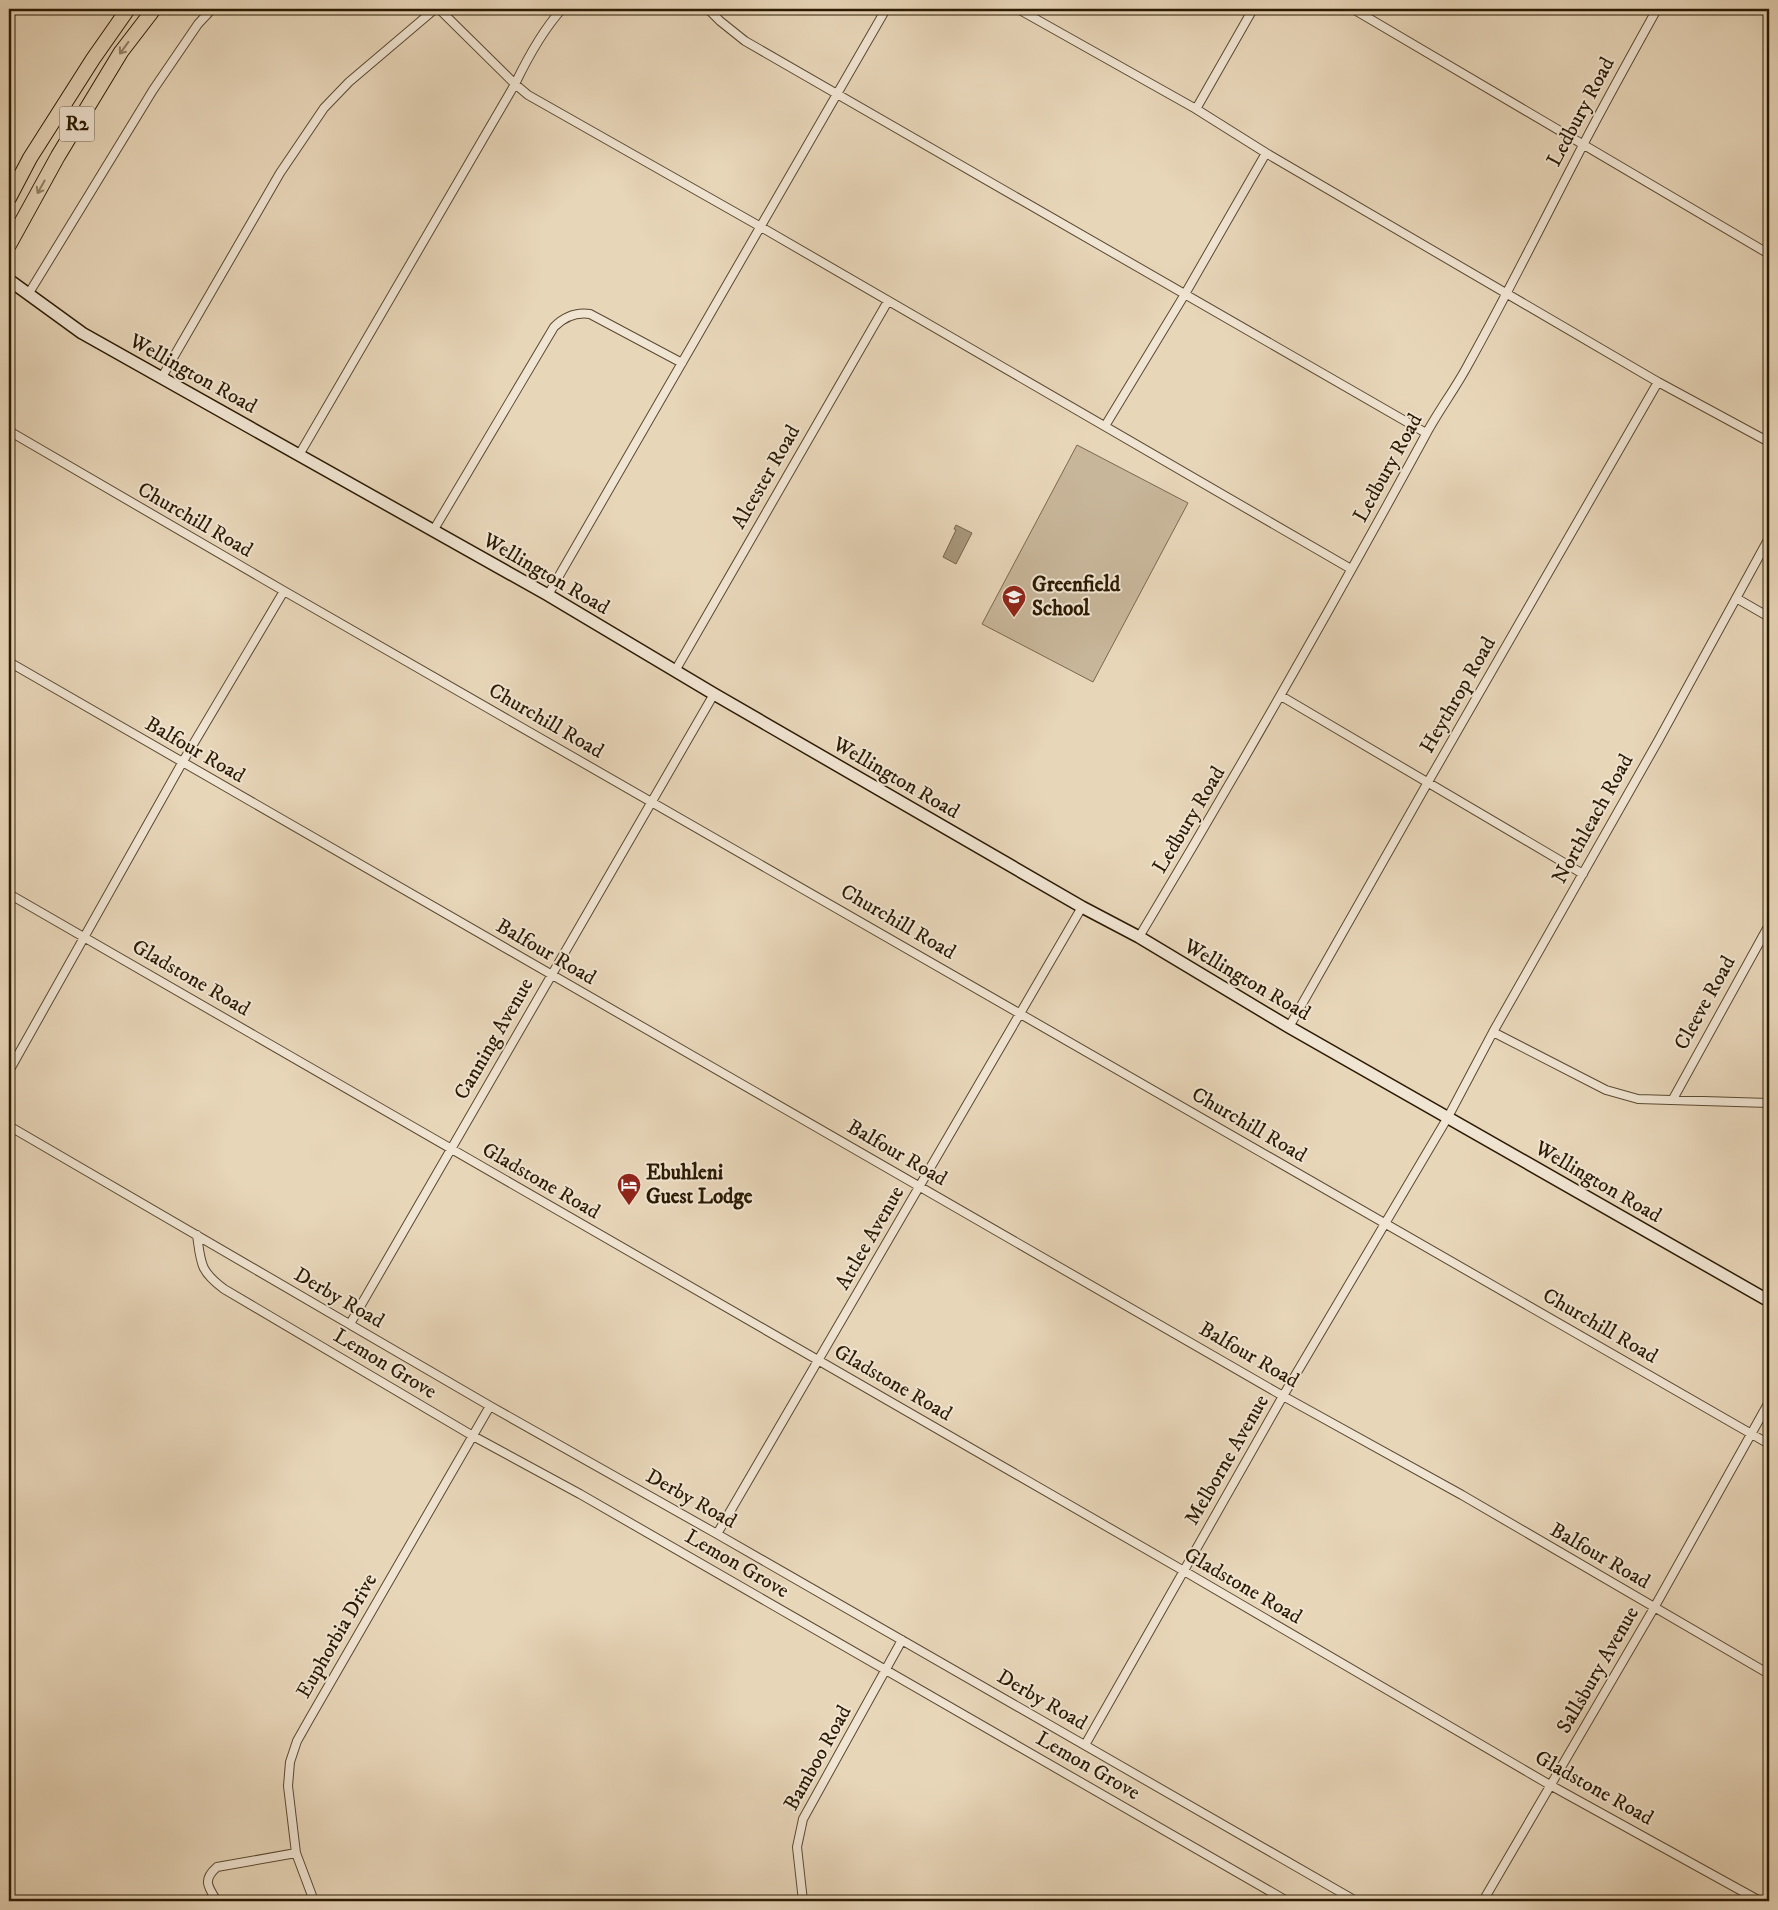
<svg xmlns="http://www.w3.org/2000/svg" width="1778" height="1910" font-family="'IM FELL DW Pica',serif">
<style>
.green{fill:#c8b69a;stroke:#7a684e}
.water{fill:#a8967b;stroke:#76644b}
.lines{fill:none;stroke-linecap:round;stroke-linejoin:round}
.street-casing{stroke:#5a4930;stroke-width:10}
.secondary-casing{stroke:#2b1a02;stroke-width:14}
.highway-casing{stroke:#2b1a02;stroke-width:16}
.street{stroke:#f0e4d2;stroke-width:8}
.secondary{stroke:#f0e4d2;stroke-width:11}
.highway{stroke:#e8d6b9;stroke-width:14}
.oneway{stroke:#938167}
.labels{text-anchor:middle;dominant-baseline:central;stroke-width:4;stroke-linejoin:round;paint-order:stroke}
.shield{fill:#f0e4d2;stroke:#665740;stroke-width:1}
.shield-label{font-size:20px;font-weight:bold;fill:#2b1a02}
.street-label{font-size:21px;fill:#2b1a02;stroke:#f0e4d2}
.poi-label{font-size:21px;font-weight:bold;fill:#2b1a02;stroke:#f0e4d2;text-anchor:start}
</style>
<rect width="100%" height="100%" fill="#e8d6b9"/>
<filter id="stains"><feTurbulence type="fractalNoise" baseFrequency=".004" numOctaves="4"/><feColorMatrix values="0 0 0 0 .2 0 0 0 0 .09 0 0 0 0 .02 0 0 0 .5 -.17"/></filter>
<radialGradient id="worn" r=".72"><stop offset=".6" stop-color="#630" stop-opacity="0"/><stop offset="1" stop-color="#630" stop-opacity=".3"/></radialGradient>
<path class="green" d="M1077 445 1188 503 1093 682 982 624Z"/>
<path class="water" d="M956 525 972 533 956 564 943 557 956 530 954 529Z"/>
<g class="lines">
<defs>
<path id="street" d="M439 9 515 84 528 95 761 227 1351 569
M708 9 720 21 745 41 1426 433
M1018 9 1196 109 1266 153 1658 382 1769 442
M1353 9 1769 254
M1196 109 1253 9
M29 293 153 90 198 24 212 9
M162 377 280 173 324 108 349 82 435 9
M1105 426 1185 294 1266 153
M9 431 284 591 1769 1444
M299 455 515 84C528 57 542 31 562 9
M433 531 554 327C564 317 576 312 590 314L682 363
M548 595 886 9
M1736 598 1769 617
M9 662 1283 1396 1462 1495 1769 1674
M675 671 888 301
M1281 696 1583 874
M9 894 1184 1571 1550 1785 1760 1901
M1139 937C1238 772 1333 605 1425 436 1438 411 1456 388 1469 363 1509 291 1545 218 1583 145 1607 99 1632 54 1657 9
M1289 1027 1428 782 1658 382
M1493 1032 1606 1090 1638 1099 1769 1103
M9 1071 182 763 284 591
M1673 1099 1769 925
M9 1126 490 1406 717 1534 1356 1901
M197 1235C201 1264 200 1271 224 1289L473 1436 580 1494 1287 1901
M350 1324 714 694
M717 1534C839 1325 961 1116 1082 907
M1085 1745 1283 1396 1448 1117 1493 1032 1658 741 1769 538
M217 1901C208 1887 202 1880 217 1867L296 1853
M314 1901 296 1853 288 1786 290 1762 297 1741 310 1718 490 1406
M803 1901 797 1847 803 1819 902 1640
M1483 1901 1654 1608 1769 1402"/>
<path id="secondary" d="M9 280 82 333 548 595 714 694 1082 907 1139 937 1289 1027 1769 1301"/>
<path id="highway" d="M9 198 30 158 93 59 128 9
M9 245 58 156 121 52 154 9"/>
</defs>
<use href="#street" class="street-casing"/>
<use href="#secondary" class="secondary-casing"/>
<use href="#highway" class="highway-casing"/>
<use href="#street" class="street"/>
<use href="#secondary" class="secondary"/>
<use href="#highway" class="highway"/>
</g>
<defs><path id="oneway-shaft" d="M-6 0H5M1.5-3L5.5 0L1.5 3" fill="none" stroke-width="1.6" stroke-linecap="round" stroke-linejoin="round" transform="scale(1.25)"/></defs>
<g class="oneway">
<use href="#oneway-shaft" transform="translate(124 48) rotate(126)"/>
<use href="#oneway-shaft" transform="translate(41 187) rotate(119)"/>
</g>
<defs>
<symbol id="school-pin" viewBox="-11 -11 22 30"><path d="M0 17L-7.5 6A9.5 9.5 0 1 1 7.5 6Z" fill="#8f2418" stroke="#f0e4d2"/><path d="M0-5L7-2L0 1L-7-2ZM-4 1L0 2.5L4 1V4Q0 6-4 4Z" fill="#fff"/></symbol>
<symbol id="hotel-pin" viewBox="-11 -11 22 30"><path d="M0 17L-7.5 6A9.5 9.5 0 1 1 7.5 6Z" fill="#8f2418" stroke="#f0e4d2"/><path d="M-6-4.5h1.5V1H6V5H4.5V3h-9V5H-6ZM-4 0a1.8 1.8 0 1 1 3.6 0ZM.5 0V-2.5h3Q6-2.5 6 0Z" fill="#fff"/></symbol>
</defs>
<g fill-rule="evenodd">
<use href="#school-pin" x="1000" y="583" width="28" height="38"/>
<use href="#hotel-pin" x="615" y="1171" width="28" height="38"/>
</g>
<g class="labels">
<rect class="shield" x="59.5" y="106.5" width="35" height="35" rx="4"/>
<g class="shield-label">
<text x="77" y="124">R2</text>
</g>
<g class="street-label">
<text transform="translate(1581 112) rotate(-62)">Ledbury Road</text>
<text transform="translate(193 374) rotate(29)">Wellington Road</text>
<text transform="translate(1388 468) rotate(-61)">Ledbury Road</text>
<text transform="translate(766 477) rotate(-60)">Alcester Road</text>
<text transform="translate(195 520) rotate(30)">Churchill Road</text>
<text transform="translate(546 574) rotate(30)">Wellington Road</text>
<text transform="translate(1458 695) rotate(-60)">Heythrop Road</text>
<text transform="translate(546 721) rotate(30)">Churchill Road</text>
<text transform="translate(195 750) rotate(30)">Balfour Road</text>
<text transform="translate(896 778) rotate(30)">Wellington Road</text>
<text transform="translate(1593 819) rotate(-61)">Northleach Road</text>
<text transform="translate(1189 820) rotate(-59)">Ledbury Road</text>
<text transform="translate(898 922) rotate(30)">Churchill Road</text>
<text transform="translate(546 952) rotate(30)">Balfour Road</text>
<text transform="translate(191 978) rotate(30)">Gladstone Road</text>
<text transform="translate(1247 980) rotate(30)">Wellington Road</text>
<text transform="translate(1705 1003) rotate(-61)">Cleeve Road</text>
<text transform="translate(494 1039) rotate(-60)">Canning Avenue</text>
<text transform="translate(1249 1125) rotate(30)">Churchill Road</text>
<text transform="translate(897 1153) rotate(30)">Balfour Road</text>
<text transform="translate(541 1181) rotate(30)">Gladstone Road</text>
<text transform="translate(1598 1182) rotate(30)">Wellington Road</text>
<text transform="translate(870 1238) rotate(-60)">Attlee Avenue</text>
<text transform="translate(339 1298) rotate(30)">Derby Road</text>
<text transform="translate(1600 1326) rotate(30)">Churchill Road</text>
<text transform="translate(1249 1355) rotate(30)">Balfour Road</text>
<text transform="translate(385 1364) rotate(31)">Lemon Grove</text>
<text transform="translate(893 1383) rotate(30)">Gladstone Road</text>
<text transform="translate(1227 1460) rotate(-60)">Melborne Avenue</text>
<text transform="translate(691 1499) rotate(29)">Derby Road</text>
<text transform="translate(1600 1556) rotate(30)">Balfour Road</text>
<text transform="translate(737 1564) rotate(30)">Lemon Grove</text>
<text transform="translate(1243 1586) rotate(30)">Gladstone Road</text>
<text transform="translate(337 1636) rotate(-60)">Euphorbia Drive</text>
<text transform="translate(1598 1670) rotate(-60)">Sallsbury Avenue</text>
<text transform="translate(1042 1700) rotate(30)">Derby Road</text>
<text transform="translate(818 1758) rotate(-61)">Bamboo Road</text>
<text transform="translate(1088 1766) rotate(30)">Lemon Grove</text>
<text transform="translate(1594 1788) rotate(29)">Gladstone Road</text>
</g>
<g class="poi-label">
<text x="1032" y="585">Greenfield<tspan x="1032" dy="24">School</tspan></text>
<text x="646" y="1173">Ebuhleni<tspan x="646" dy="24">Guest Lodge</tspan></text>
</g>
</g>
<rect width="1778" height="1910" fill="none" stroke="#e8d6b9" stroke-width="30"/>
<rect x="10" y="10" width="1758" height="1890" fill="none" stroke="#2b1a02" stroke-width="2.5"/>
<rect x="15" y="15" width="1748" height="1880" fill="none" stroke="#2b1a02"/>
<rect width="100%" height="100%" filter="url(#stains)"/>
<rect width="100%" height="100%" fill="url(#worn)"/>
</svg>
